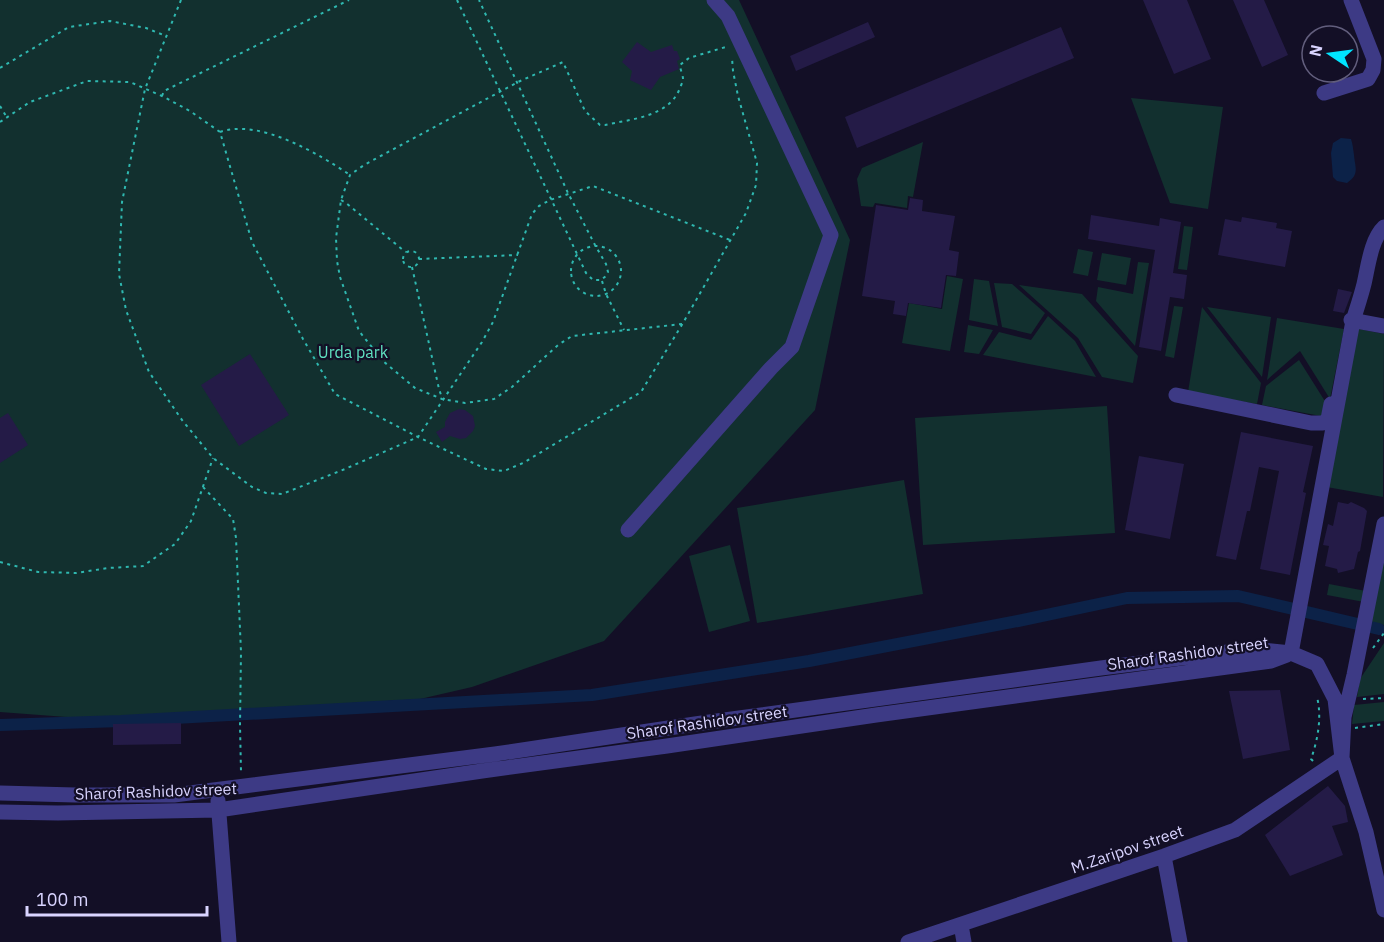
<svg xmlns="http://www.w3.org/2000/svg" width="1384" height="942" font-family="'IBM Plex Sans',sans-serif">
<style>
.green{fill:#12302f}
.water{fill:#0c2248}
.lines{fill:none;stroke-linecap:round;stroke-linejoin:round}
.canal{stroke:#0c2248;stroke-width:12}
.building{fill:#241b47}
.path{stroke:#2fb8b0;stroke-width:2;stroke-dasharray:3 4.5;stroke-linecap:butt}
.minor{stroke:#3d3a85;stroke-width:15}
.labels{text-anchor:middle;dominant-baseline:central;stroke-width:4.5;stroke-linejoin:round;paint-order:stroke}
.park-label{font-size:16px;fill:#5fe0c0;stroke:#130f26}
.street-label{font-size:16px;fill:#d9d4ff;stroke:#130f26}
</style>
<rect width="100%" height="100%" fill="#130f26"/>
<path class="green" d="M0 0H739L850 240 815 410 604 641 472 687 420 699 269 708 186 715 93 719 0 712Z
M1131 98 1223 107 1208 209 1170 203Z
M923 142 913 197 908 196 907 208 875 203 873 207 861 206 857 179 862 168Z
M1184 226 1193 227 1187 270 1178 269Z
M1078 249 1093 252 1088 276 1073 273Z
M1102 253 1131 258 1126 285 1097 280Z
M1138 262 1149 263 1135 346 1096 301 1098 287 1133 294Z
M947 276 963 279 950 351 902 343 909 303 942 309Z
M974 279 989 281 998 326 969 320Z
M994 283 1012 284 1045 313 1031 334 1002 327Z
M1019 285 1082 294 1138 356 1133 383 1102 377 1078 338Z
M1174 306 1183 307 1174 358 1165 356Z
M1202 307 1261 383 1257 404 1188 392Z
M1207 307 1271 317 1262 377Z
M1048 316 1075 341 1096 377 983 355 999 332 1031 340Z
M1277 318 1344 329 1330 399 1300 351 1267 380Z
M968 325 993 330 979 354 964 352Z
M1349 327 1384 334 1383 497 1321 486Z
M1299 360 1328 406 1326 417 1262 405 1266 386Z
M1107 406 1115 533 923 545 915 418Z
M904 480 923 594 757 623 737 508Z
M730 545 750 621 709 632 689 556Z
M1384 553V625L1371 623Z
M1329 584 1366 591 1364 602 1327 595Z
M1384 643V694L1357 697 1360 679Z
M1384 702V721L1352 724 1354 705Z"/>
<path class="water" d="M1341 138 1351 139C1353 145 1353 149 1354 155 1355 168 1360 174 1347 183L1337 181 1333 177 1331 153 1333 143Z"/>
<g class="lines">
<path class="canal" d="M0 725 121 721 592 695 809 661 1018 621 1127 598 1238 596 1379 629"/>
</g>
<path class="building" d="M1143 0H1187L1211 59 1174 74Z
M1233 0H1264L1288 55 1262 67Z
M868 22 875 37 796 71 790 56Z
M1061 27 1074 58 857 148 845 117Z
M637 42 651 52 672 45 674 51H677L680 59 677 61 679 69 660 77 651 90 630 80 632 71 622 62Z
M910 198 923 200 922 211 955 216 949 250 959 252 956 276 946 275 941 308 908 303 906 316 893 314 895 301 862 296 876 205 908 210Z
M1091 215 1159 226 1160 218 1181 222 1173 273 1187 275 1184 299 1170 297 1161 351 1139 347 1155 250 1088 239Z
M1242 217 1277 223 1276 228 1292 231 1285 267 1218 255 1225 219 1241 222Z
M1338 289 1352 292 1344 313 1333 311Z
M250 354 289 415 239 446 201 385Z
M459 409 465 410 473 416 475 426 473 431 466 438 460 439 450 436 442 442 436 432 445 427V422L450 413Z
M8 413 28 445 0 463V418Z
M1241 432 1313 446 1303 492 1306 493 1290 575 1260 569 1279 471 1259 467 1250 511H1247L1236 560 1216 556Z
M1139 456 1184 464 1170 539 1125 530Z
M1338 502 1348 504 1351 502 1364 508 1367 511 1360 551 1358 552 1354 569 1338 573 1337 569 1325 566 1329 546 1323 545 1328 524 1333 526Z
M1280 690 1290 750 1243 759 1229 691Z
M181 723V744L113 745V724Z
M1328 786 1345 806 1348 822 1332 826 1343 855 1290 876 1265 835Z"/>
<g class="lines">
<path class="path" d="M181 0 145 89 122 202 119 274 126 310 149 372 182 420 213 458 252 487 266 493 282 494 345 469 418 437 482 342 493 322 532 214 539 206 550 200 593 186 730 240
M457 0 586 273 593 280H601L606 276 608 272 606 264 595 245 568 193 479 0
M0 68 69 27 110 21 146 28 166 36
M162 96 164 91 349 0
M0 106 6 116
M0 122 30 102 87 81 130 82 162 96 190 111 220 132 252 242 303 339 335 394 418 437 486 469 504 471 523 463 641 392 683 323 746 213 756 185 757 163 738 96 733 71 732 58
M220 132C259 118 319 154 350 175
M341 200 346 203 403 250 406 252
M571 271a25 25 0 1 1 50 0a25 25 0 1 1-50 0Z
M403 259a8 8 0 1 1 16 0a8 8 0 1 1-16 0Z
M419 259 518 255
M412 267 439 389 442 398
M602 281 606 294 624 330
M682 324 572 336 558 345 512 387 494 399 465 403 442 399 415 388 383 361 359 331 340 277 337 261 336 238 341 200 350 175 364 165 518 82 563 62 585 111 600 125H605C631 119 669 117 680 88 681 85 683 82 683 79 683 75 680 69 680 65L689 58 729 46
M203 487 233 519 236 538 241 652 240 725 241 772
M0 562 38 572 76 573 108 568 143 566 175 544 191 521 213 458
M1373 648 1384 633
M1363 699 1384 698
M1355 728 1384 724
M1313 761 1311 759C1318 739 1322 717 1317 697"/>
<path class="minor" d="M1324 93 1368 79 1373 70 1374 59 1351 0
M1351 320 1384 326
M1176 395 1311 423H1323L1328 419 1331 404
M1384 524 1354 675 1344 717 1342 758 1366 832 1384 910
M628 530 771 368 792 347 831 235 728 16 714 0
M1291 653 1353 321C1357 308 1361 296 1364 284 1368 267 1371 239 1384 227
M0 793 75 795H174L495 754 695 724 1101 668 1252 649 1291 653 1317 664 1335 699 1342 758
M218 801 229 942
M0 812 58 813 218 810 482 771 667 746 876 715 1271 661 1287 655
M1164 856 1180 942
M961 925 964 942
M908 942 1164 856 1235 830 1342 758"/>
</g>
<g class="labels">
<g class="park-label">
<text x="353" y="352">Urda park</text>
</g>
<g class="street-label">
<text transform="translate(1188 653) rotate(-8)">Sharof Rashidov street</text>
<text transform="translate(707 722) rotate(-8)">Sharof Rashidov street</text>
<text transform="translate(156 791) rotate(-2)">Sharof Rashidov street</text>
<text transform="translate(1127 849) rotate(-19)">M.Zaripov street</text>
</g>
</g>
<g transform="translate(1330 54) rotate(283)"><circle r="28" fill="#130f26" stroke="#625e7d" stroke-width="1.5"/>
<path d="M0-4.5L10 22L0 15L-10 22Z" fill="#00e5ff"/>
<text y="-9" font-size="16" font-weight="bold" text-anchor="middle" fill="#d9d4ff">N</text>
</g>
<path d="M27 906v9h180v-9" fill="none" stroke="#d9d4ff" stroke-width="3"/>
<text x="36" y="906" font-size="18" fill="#d9d4ff" stroke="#130f26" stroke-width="4.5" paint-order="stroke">100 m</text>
</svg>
